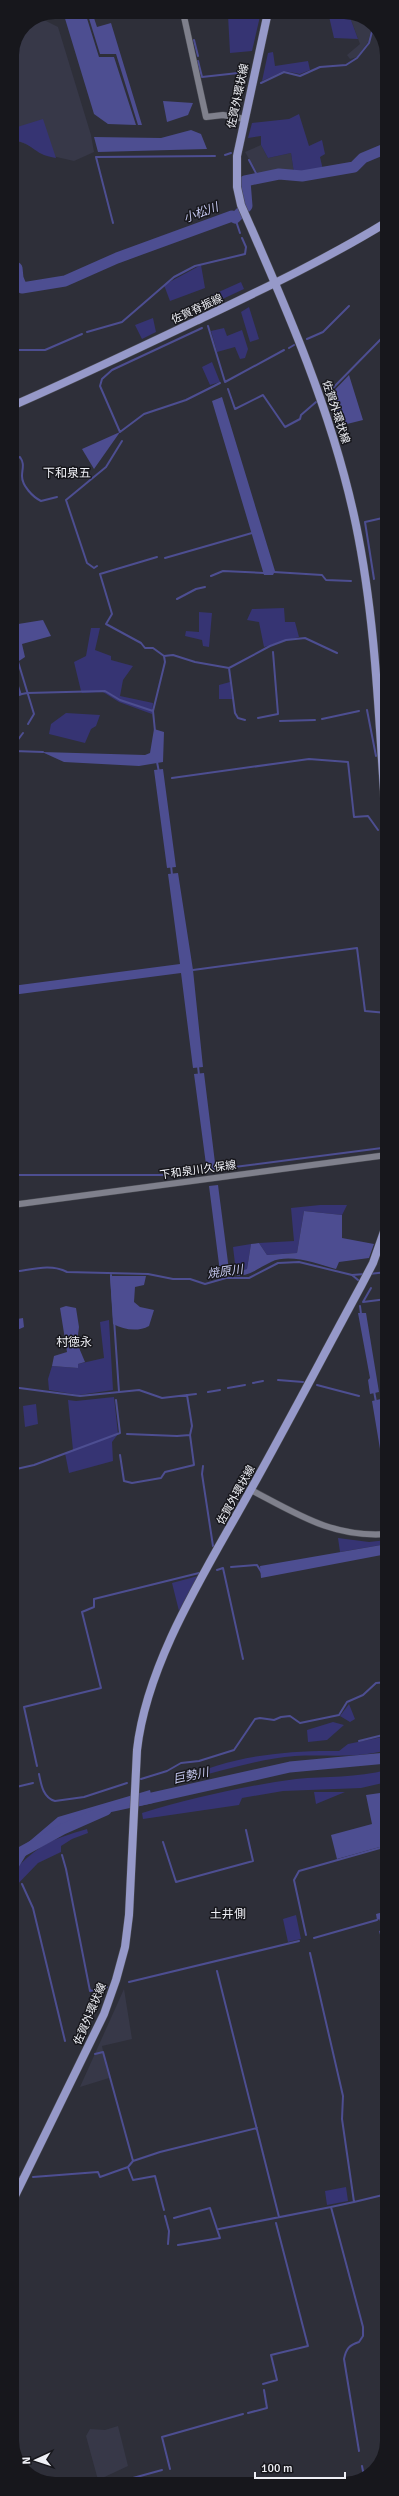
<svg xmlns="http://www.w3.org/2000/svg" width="399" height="2496" font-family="Signika,'Noto Sans JP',sans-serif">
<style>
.built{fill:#373848}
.green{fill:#363473}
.forest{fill:#4d4d91}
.water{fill:#4d4e91}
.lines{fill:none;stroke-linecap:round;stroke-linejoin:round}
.stream{stroke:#4d4e91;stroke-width:2}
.river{stroke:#4d4e91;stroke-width:11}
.tertiary-casing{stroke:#4a4b53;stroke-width:7}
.primary-casing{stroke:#4a4b53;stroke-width:9}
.tertiary{stroke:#7f808c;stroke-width:6}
.primary{stroke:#9699c9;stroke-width:8}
.labels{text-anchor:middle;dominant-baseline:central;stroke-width:3;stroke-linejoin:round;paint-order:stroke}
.street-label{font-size:11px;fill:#eff0f6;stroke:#17171c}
.water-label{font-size:12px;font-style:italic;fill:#c6c9f1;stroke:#17171c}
.neighbourhood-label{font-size:12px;fill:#eff0f6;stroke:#17171c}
</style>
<rect width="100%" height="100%" fill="#2e2f39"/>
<path class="built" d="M348 12 373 24 368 42 357 57 350 59 347 55 360 44Z
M42 19 58 27 91 135 94 152 74 161 39 153 35 148 18 141 12 142V55L25 24Z
M261 145 268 158 291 153 294 173 258 174 245 152Z
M12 1694 19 1724 12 1726Z
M124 1989 132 2039 102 2046 109 2078 80 2087Z
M118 2426 128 2466 98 2480 86 2436 90 2429 105 2430Z"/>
<path class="green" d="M243 12H261L252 51 230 53 228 15Z
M328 12H348L358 39 334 38Z
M273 52 275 66 308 61 310 70 300 74 284 71 262 81 268 53Z
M299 114 309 146 322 140 325 154 320 157 323 170 294 173 291 153 268 158 261 145V136L248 138 252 123 289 119Z
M43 119 56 158C51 157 45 156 40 153 31 148 24 139 12 142V123L14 128Z
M201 265 205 288 170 301 164 285Z
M241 282 244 289 214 303 212 295Z
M249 307 259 339 250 342 241 312Z
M153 318 156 332 142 339 135 325Z
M224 328 227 336 242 330 248 349 245 358 240 359 235 347 217 352 211 331Z
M212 362 220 382 210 385 202 367Z
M284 608 285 622H295L299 637 264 647 259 622 247 620 252 609Z
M199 612 212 613 209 647 203 646 202 640 185 636 186 631 199 632Z
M91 628H100L95 650 111 656V660L133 666 123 680 120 696 153 703 152 714 119 702 103 692 82 693 81 691 74 662 86 656Z
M230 682 232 699H219V685Z
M66 713 100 715 96 726 91 729 85 743 49 734 51 724Z
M320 1205H347L342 1215 304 1211 297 1253 267 1255 259 1243 294 1241 291 1208Z
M251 1244 247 1269 236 1272 233 1247Z
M109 1320 113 1390 79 1395 49 1390 48 1379 52 1366 78 1368V1364L104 1358 100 1322Z
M114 1397 118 1434 112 1442 113 1461 69 1473 65 1453 73 1450 68 1400 76 1401Z
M36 1404 38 1424 25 1427 23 1406Z
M338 1538 369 1542 387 1540V1544L340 1552Z
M198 1576 179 1611 172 1583Z
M349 1704 355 1719 350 1722 340 1716Z
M333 1722 344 1725 327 1740 308 1742 307 1730Z
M387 1736V1750C353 1759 328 1754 295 1756 257 1759 218 1772 181 1781 225 1756 288 1750 339 1751L348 1744Z
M387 1770V1782L361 1788 283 1791 242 1798 239 1805 143 1819 142 1813C192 1798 244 1786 296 1779 326 1776 357 1778 387 1770Z
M314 1792H345L316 1804Z
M87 1829 88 1833 72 1839 61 1846V1852L38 1863 12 1890V1873C39 1844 50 1840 87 1829Z
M296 1915 301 1939 288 1942 283 1919Z
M346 2187 348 2201 327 2205 325 2191Z"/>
<path class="forest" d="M87 12H92L97 27 111 23 142 125H138L116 54H100Z
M349 375 363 420 339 426 329 396Z
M120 432 94 469 82 449Z
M43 620 51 636 22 644 25 657 19 661 12 636V625Z
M18 683 22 695 12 698V685Z
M304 1211 342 1215V1238L374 1244 369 1258 339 1262 336 1269C317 1264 290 1253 271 1262 258 1268 252 1275 237 1276L236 1272 247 1269 251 1244 259 1243 267 1255 297 1253Z
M110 1276H146L144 1285 135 1287 134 1302 140 1307 154 1310 149 1326C138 1332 124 1330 113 1324Z
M66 1306 76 1308 79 1327 77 1343 85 1362 78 1364V1368L52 1366 54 1356 67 1352 60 1308Z
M23 1318 24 1327 15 1331 12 1353V1320Z"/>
<path class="water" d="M63 12H85L99 57H114L136 125 108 124 94 114Z
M163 101 193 103 188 115 167 122Z
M191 130 201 134 207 149 98 152 94 137 161 138Z
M222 397 275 571 273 575H264L212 401Z
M154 729 164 732 163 762 139 766 64 762 42 752 145 755 150 753Z
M163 769 176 867 167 868 154 770Z
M178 873 193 970 203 1067 193 1068 181 973 12 995V986L180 964 168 874Z
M204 1073 216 1171 207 1172 194 1074Z
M218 1185 229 1270 220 1272 209 1186Z
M358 1313H366L379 1392 370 1394 368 1380 370 1378Z
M381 1399 387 1433V1491L372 1401Z
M387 1544V1554L261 1578 260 1566Z
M150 1790 153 1803 93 1816 55 1828 31 1847 12 1878V1867L18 1851 58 1817Z
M387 1792V1845L337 1859 331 1835 372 1824 366 1795Z
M387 1911V1917L377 1920 376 1914Z
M386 1929 387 1931V1961L379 1931Z"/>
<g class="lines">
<path class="stream" d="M194 40 198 56
M198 61 202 77 247 72
M261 83 284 72 300 76 320 67 346 65 357 58 369 43 374 24
M225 155 231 153
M249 160 258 177
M235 218 240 233
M113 223 96 157 215 156
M208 326 225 382 284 350
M202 328 112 370 102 379 100 386 120 432 144 414 186 400 220 383
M87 332 122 322 174 277 195 266 245 254 246 247 242 238
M307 339 323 332 349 306
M289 348 294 345
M12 350H45L82 334
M228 389 235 409 263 395 285 427 300 419 301 415 316 402
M326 395 381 339 387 337
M12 460 20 457C25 464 22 469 22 476 22 486 33 497 41 501L57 497
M157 557 100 574 112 614 106 624 141 643 145 648H153L164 656 173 655 195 662 229 668 270 646 286 640 305 638 337 653
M165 558 252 533
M97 566 94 568 87 563 66 500 106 467 122 441
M274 572 322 575 326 580 351 581
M211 576 223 571 264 573
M374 579 365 522 387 517
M177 599 196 589 205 587
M12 642 34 714 28 724
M229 668 235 713 238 718 245 720
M12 696 27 693 105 691 120 700 153 711
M367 710 376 756
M258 718 278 714 273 652
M322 719 359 711
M280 721 315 720
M155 731 153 711 165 662 164 656
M14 751V745L23 733
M12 752 14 751 43 752
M157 762 159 772
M172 778 309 759 348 762 354 817 368 816 378 830
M171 865 172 875
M193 970 357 948 365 1011 387 1013
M198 1066 199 1075
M17 1175H172L382 1148 387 1142
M12 1272C31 1270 50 1263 67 1272L148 1274 173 1279H190L205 1284 226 1278H249L278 1263 299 1262 352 1275 365 1274
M369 1274 387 1272
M111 1275 119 1392
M352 1275 358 1280
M226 1278V1269
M371 1288 363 1302 387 1299
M360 1306 361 1314
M278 1380 303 1382
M253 1383 263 1381
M317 1385 359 1396
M12 1387 80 1396 139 1390 162 1398 196 1394
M228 1388 245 1385
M374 1391 376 1402
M208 1392 220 1390
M127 1434 177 1436 190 1435
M120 1455 124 1481 132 1483 161 1478 165 1472 194 1465 190 1435 192 1426 187 1395
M203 1466 202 1474 213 1546
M12 1470 34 1465 120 1433 116 1400
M231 1567 257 1565 262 1573
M217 1570 223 1568 243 1659
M359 1741 387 1734
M37 1766 24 1707 101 1688 82 1612 94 1607V1599L199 1573
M39 1774C41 1784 43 1798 55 1801L84 1797 127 1783
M141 1779 167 1771 181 1763 199 1761 234 1750 255 1719 260 1718 274 1720 281 1717 290 1716 300 1723 339 1715 347 1702 363 1695 376 1683 387 1682
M12 1788 33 1783
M163 1842 176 1882 253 1861 246 1830
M62 1855 66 1869 90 1991 107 1987
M22 1884 33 1908 65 2041
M380 1918 384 1931
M306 1935 294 1880 299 1871 387 1846
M314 1938 377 1920
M310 1953 343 2096 342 2119 354 2202 331 2207 363 2327V2336L359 2342C349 2345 346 2349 344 2359L359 2451
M217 1971 279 2217
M129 1982 299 1941
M95 2054 103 2052 133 2161
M128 2167 133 2180 155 2176 164 2210
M33 2177 98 2172 100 2177 128 2167 133 2161 160 2152 257 2128
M12 2178 19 2177
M354 2202 387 2194
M165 2216 169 2231 168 2244
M174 2218 210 2208 220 2238 178 2245
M219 2229 331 2207
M263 2384 277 2380 271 2355 308 2346 276 2223
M248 2413 267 2408 264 2390
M362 2466 364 2476
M170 2469 162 2437 243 2414
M133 2478 162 2470"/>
<path class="river" d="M12 264 17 268 18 278 22 288 65 281 117 258 232 216 235 218 247 206 245 181 279 174 302 176 354 167 363 158 387 148
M138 1801 290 1767 387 1758
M12 1857 63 1829 106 1810"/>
<defs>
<path id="tertiary" d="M183 12 206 117 223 115 245 119
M12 1205 387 1155
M251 1490C297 1514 333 1538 387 1534"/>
<path id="primary" d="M268 12 237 156V187L241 205C287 309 333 414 356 525 377 626 379 731 387 833
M12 406C74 379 135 350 196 321 261 290 325 260 387 222
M12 2202 104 2014 116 1980 125 1947 129 1915 137 1750C147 1661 207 1569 250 1491 288 1423 324 1354 361 1286L373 1263 387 1223"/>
</defs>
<use href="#tertiary" class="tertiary-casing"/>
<use href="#primary" class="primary-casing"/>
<use href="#tertiary" class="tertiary"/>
<use href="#primary" class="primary"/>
</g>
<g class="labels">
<g class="street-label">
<text transform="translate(238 96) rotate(-78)">佐賀外環状線</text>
<text transform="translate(197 309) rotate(-25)">佐賀脊振線</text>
<text transform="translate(336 412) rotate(72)">佐賀外環状線</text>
<text transform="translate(198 1170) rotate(-8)">下和泉川久保線</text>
<text transform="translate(236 1495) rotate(-61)">佐賀外環状線</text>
<text transform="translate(90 2014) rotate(-67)">佐賀外環状線</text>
</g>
<g class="water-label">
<text transform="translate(201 213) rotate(-20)">小松川</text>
<text transform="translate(225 1272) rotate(-8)">焼原川</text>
<text transform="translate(191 1776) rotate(-12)">巨勢川</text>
</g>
<g class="neighbourhood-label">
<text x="67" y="473">下和泉五</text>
<text x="74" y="1342">村徳永</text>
<text x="228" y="1914">土井側</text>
</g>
</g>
<path d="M0 0H399V2496H0ZM55 19H344A36 36 0 0 1 380 55V2441A36 36 0 0 1 344 2477H55A36 36 0 0 1 19 2441V55A36 36 0 0 1 55 19Z" fill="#17171c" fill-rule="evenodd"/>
<g transform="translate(36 2460) rotate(267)" stroke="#17171c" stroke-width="3" paint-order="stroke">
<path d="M0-3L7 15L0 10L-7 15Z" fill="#eff0f6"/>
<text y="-6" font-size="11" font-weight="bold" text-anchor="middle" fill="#eff0f6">N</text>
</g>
<path d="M255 2472v6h90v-6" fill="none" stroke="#eff0f6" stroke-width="2"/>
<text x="261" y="2472" font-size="12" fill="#eff0f6" stroke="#17171c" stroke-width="3" paint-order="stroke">100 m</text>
</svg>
